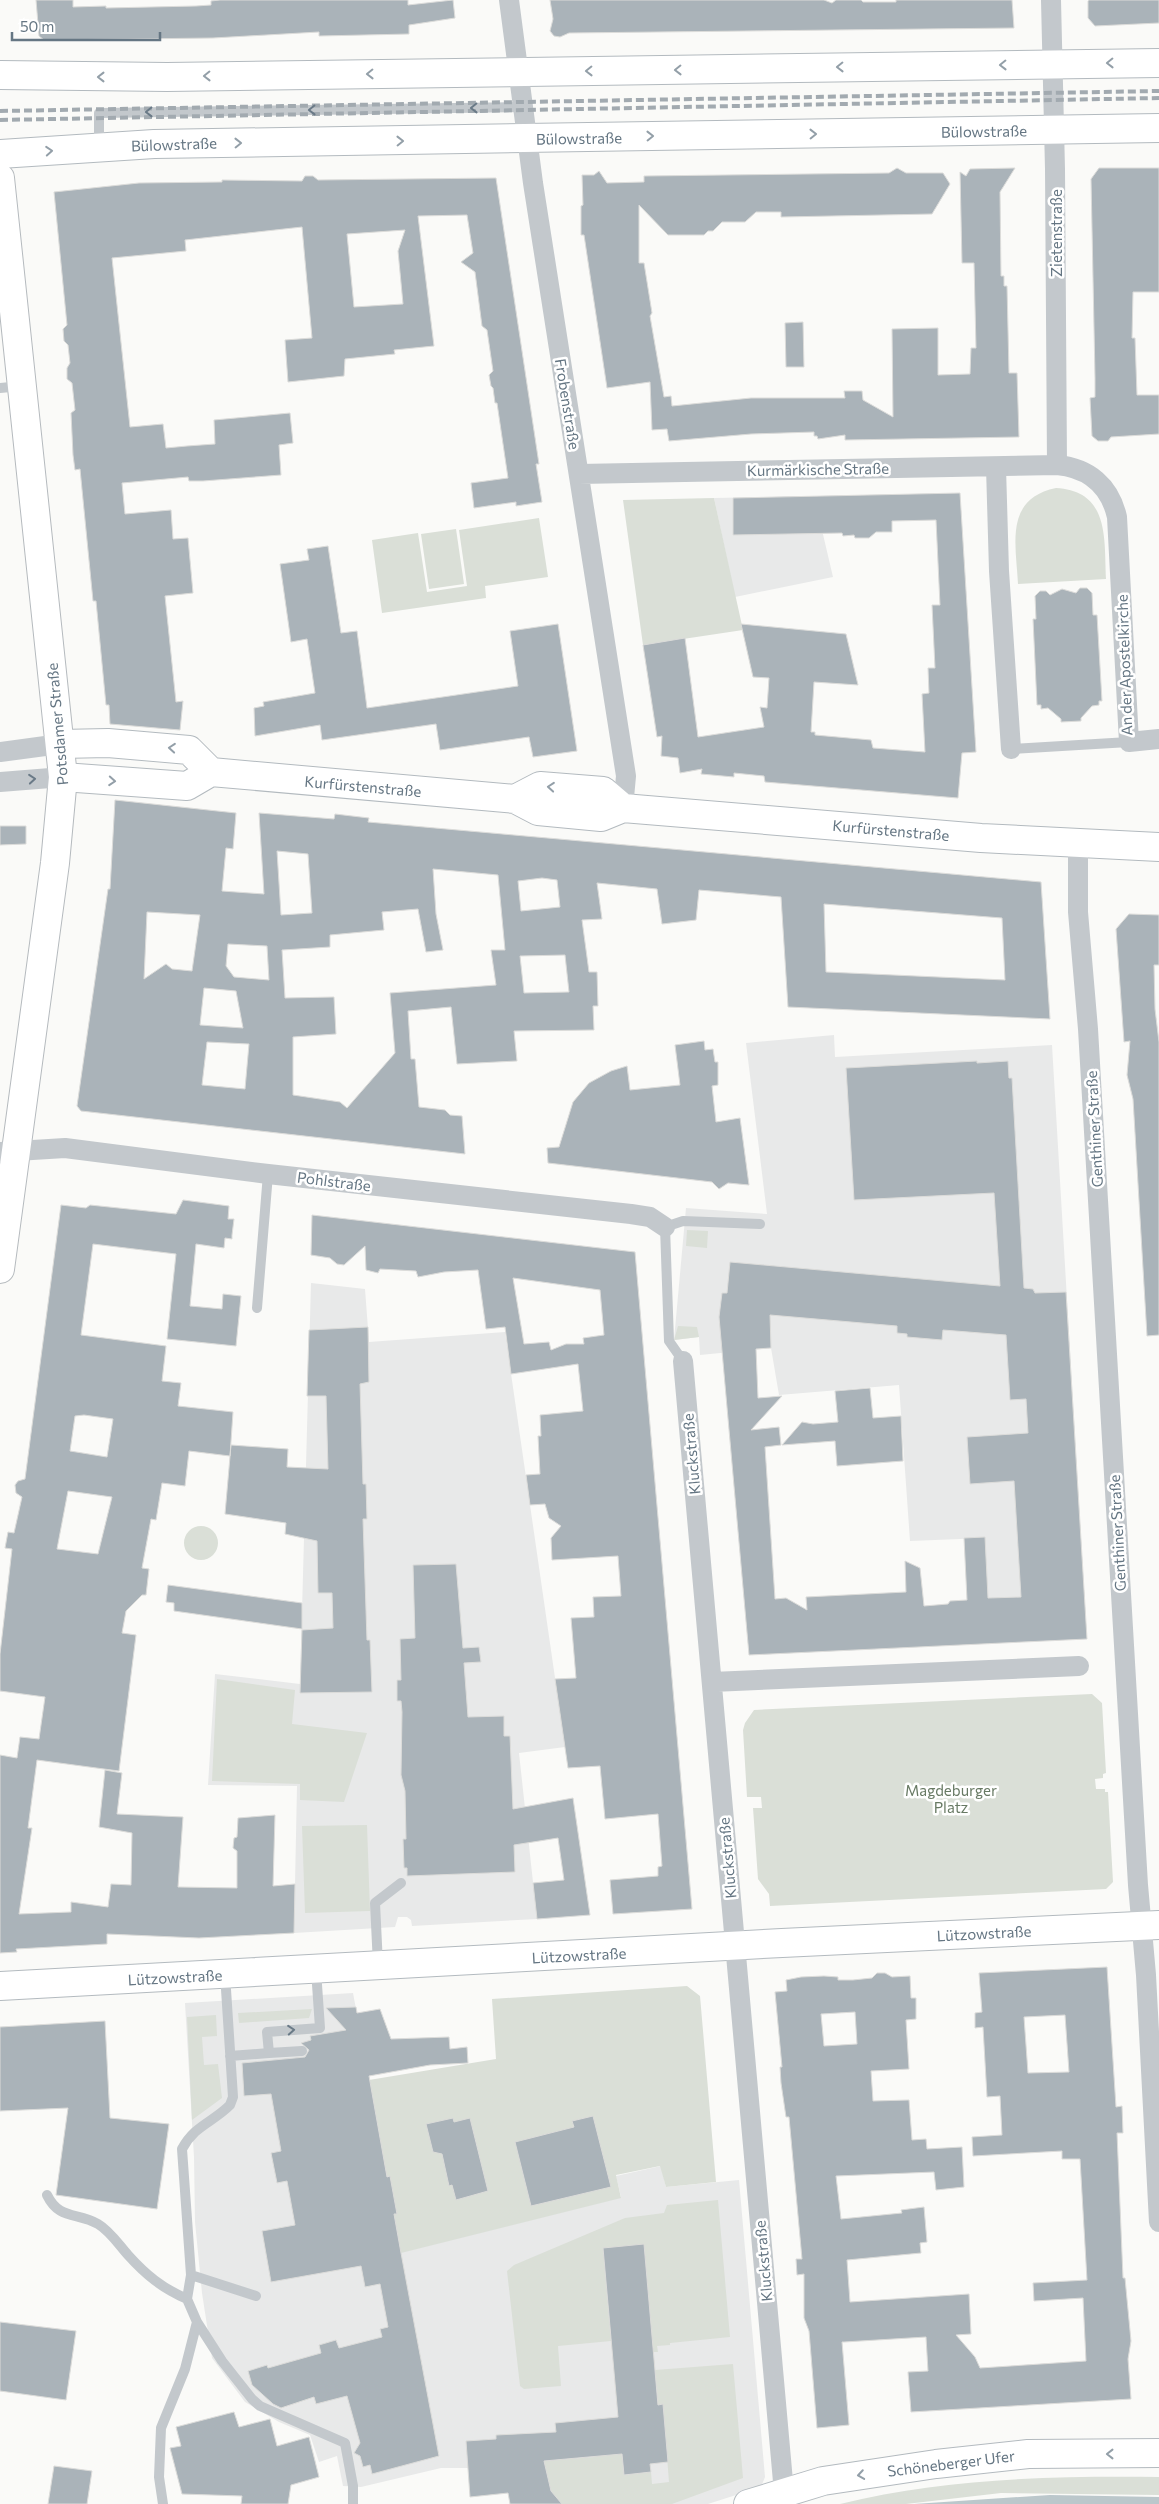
<svg xmlns="http://www.w3.org/2000/svg" width="1159" height="2504" font-family="Commissioner,sans-serif">
<style>
.built{fill:#e8e9e9}
.green{fill:#dadfd7}
.water{fill:#bbc7cb}
.building{fill:#aab3b9;stroke:#dcdcda;fill-rule:evenodd}
.lines{fill:none;stroke-linecap:round;stroke-linejoin:round}
.secondary-casing{stroke:#b3babf;stroke-width:30}
.primary-casing{stroke:#b5babe;stroke-width:30}
.lane{stroke:#c3c8cc;stroke-width:10}
.street{stroke:#c3c8cc;stroke-width:20}
.secondary{stroke:#fff;stroke-width:28}
.primary{stroke:#fff;stroke-width:28}
.rail{stroke:#a2aab0;stroke-width:4;stroke-dasharray:8 4;stroke-linecap:butt}
.oneway{stroke:#939fa8}
.oneway2{stroke:#6a7a87}
.labels{text-anchor:middle;dominant-baseline:central;stroke-width:5;stroke-linejoin:round;paint-order:stroke}
.street-label{font-size:15px;fill:#657683;stroke:#fff}
.park-label{font-size:15px;fill:#687a64;stroke:#fff}
</style>
<rect width="100%" height="100%" fill="#fafaf8"/>
<path class="built" d="M814 496 833 577 735 597 714 498Z
M834 1035 835 1057 1052 1045 1087 1639 990 1643 985 1538 910 1541 899 1385 779 1395 771 1348 700 1355 699 1337 674 1340 686 1208 767 1214 746 1043Z
M311 1283 365 1289 369 1342 505 1332 565 1747 519 1753 537 1919 412 1926 411 1920 407 1917H398L395 1927 294 1933 297 1786 208 1785 215 1674 300 1684Z
M353 1993 384 2159 387 2176H390L397 2214H394L621 2197 616 2176 661 2166 666 2187 739 2180 765 2477 761 2487 708 2504H562L551 2491 502 2468H441L361 2487 343 2486 337 2456 319 2462 310 2435 279 2422 245 2402 212 2358 202 2293 195 2222 194 2157 185 2003Z"/>
<path class="green" d="M1056 488C1110 491 1104 539 1106 579L1018 584C1016 544 1004 499 1056 488Z
M714 498 743 630 643 645 623 500Z
M539 518 548 577 485 586 486 598 382 613 372 540 418 533 427 592 467 586 459 530Z
M456 529 464 584 429 589 421 534Z
M687 1230 708 1231 707 1248 686 1246Z
M678 1326 697 1327 699 1337 674 1340Z
M184 1543a17 17 0 1 1 34 0a17 17 0 1 1-34 0Z
M217 1679 295 1690 292 1724 367 1733 344 1802 300 1800V1784L212 1781Z
M1092 1694 1102 1703 1106 1773 1103 1774V1778L1095 1779 1096 1789H1105V1792H1108L1113 1882 1106 1889 770 1906 769 1894 758 1879 753 1808H762L761 1797H747L743 1730 745 1723 754 1710Z
M367 1825 370 1911 305 1913 302 1826Z
M687 1986 700 1996 716 2182 666 2187 660 2166 616 2175 621 2198 401 2253 394 2214H397L389 2176 387 2177 369 2080 496 2059 492 1999Z
M312 2009 309 2018 239 2023 238 2013Z
M216 2015 217 2036 202 2037 204 2065 218 2064 222 2098 192 2120 187 2017Z
M718 2200 730 2337 670 2343V2345L657 2346 658 2352H653L603 2248 611 2341 558 2346 561 2386 524 2389 520 2386 507 2271 514 2265 625 2218 664 2213 667 2205Z
M733 2364 743 2478 672 2504H562L551 2491 543 2461 594 2457 621 2448 624 2475 651 2472 652 2484 669 2482 663 2405H658L655 2370Z
M1159 2477V2495L1001 2493 906 2504H840C944 2478 1053 2476 1159 2477Z"/>
<path class="water" d="M1050 2495 1159 2497V2504H914Z"/>
<path class="building" d="M36 0H73V7L106 6V8L196 6 211 5V1L220 0H408V5L453 0 455 18 409 25V34L319 36V32L213 38 44 40 39 36Z
M550 0H824L832 3 836 0H861L863 2H896V0H1012L1014 28 569 33 560 37 554 36 550 31 553 19Z
M1159 0V23L1095 26 1088 18V1L1089 0Z
M897 168 906 173H943L950 184 932 214 781 217V212H756L745 222H722L713 231H708L704 235H668L639 205V263H644L652 313 650 316 664 397 671 396 672 406 751 398H845L844 391H862L863 400 893 417 892 329 938 328V375L970 374 971 348H976L974 263H962L960 172 966 176 970 169 1015 168 1000 192 1001 276H1004V286H1007L1009 373H1017L1019 437 845 440V435L818 439 817 436H814V432L751 434 669 441 667 429 652 430 650 382 607 388 584 235H581V206L583 205 582 175H594L599 171 607 183 644 182V176L889 173Z
M1099 168H1159V292H1133L1132 338H1135L1137 395H1159V434L1111 437 1108 441H1098L1092 436 1090 398 1095 397V378L1091 179Z
M305 176H313L318 180 496 178 539 464H536L542 502 516 506V502L474 508 471 483 508 478 497 403H495L493 388 491 386 489 375 493 371 487 330 482 326 475 272 461 262 473 253 467 215 418 216 434 346 394 350 395 354 345 359 344 376 288 382 285 340 312 338 302 227 185 240 186 251 112 258 130 427 163 424 166 448 187 446 215 444 214 420 290 413 293 443 279 445 281 475 203 481H189L188 477 122 483 125 514 171 510 173 539 188 538 193 593 165 596 176 702 183 701 180 730 110 724 109 705H106L96 601H93L80 469 75 470 73 455 71 413 75 410 72 383 67 379V368L70 363 68 345 64 341 63 329 67 325 54 192 139 183 222 182V180L302 181ZM405 230 398 251 403 304 354 307 347 234Z
M803 322 804 367H786L785 323Z
M960 493 976 752 962 753 958 798 765 782 764 776 734 773V777L701 774 702 769 680 773 678 758 661 756 662 736 657 737 643 645 685 638 698 737 764 727 760 707 767 708 769 678 753 677 741 624 846 634 858 685 814 682 811 732H815V735L871 740 873 748 925 752 922 694 929 693 928 668H935L932 605H940L936 520 892 521V532H876L869 538H855L854 535 843 536 842 533 733 535V498Z
M328 546 341 633 357 631 367 708 518 686 510 631 558 624 577 751 533 757 529 737 440 750 436 724 322 740 320 725 255 736 254 708 264 706 263 702 315 693 307 639 291 642 280 564 309 560 307 549Z
M1080 588H1087L1092 593 1093 615H1097L1102 701H1099V705L1092 706 1081 718V721L1061 722V719L1048 708 1041 709V705H1037L1033 619H1036L1035 596 1040 591H1046L1050 595 1062 589 1076 593Z
M115 800 236 813 233 849 226 848 222 891 264 894 259 813 334 819 335 814 369 818 368 822 1041 882 1050 1019 788 1007 781 897 699 890 696 920 662 924 657 889 597 883 602 919 582 920 589 972H597L598 1006H593L594 1030 514 1031 517 1061 457 1064 451 1007 408 1011 411 1059H415L419 1107 445 1110 450 1115 462 1116 465 1154 81 1111 77 1106 108 889H110ZM277 851 308 854 312 913 281 915ZM433 869 498 875 505 950H491L496 985 390 993 395 1053 347 1108 340 1102 293 1095V1037L336 1034 334 997 285 998 282 950 330 947V935L384 930 382 912 418 909 426 952 443 950 436 914ZM542 878 557 880 560 907 521 911 518 881ZM824 904 1002 918 1005 980 826 972ZM147 912 200 915 192 971 172 969 166 964 144 979ZM228 944 267 946 269 980 234 977 226 966ZM565 955 569 992 524 993 520 956ZM204 988 236 991 243 1028 200 1025ZM207 1042 249 1044 245 1089 202 1085Z
M0 826H26V844L0 845Z
M1129 914 1159 915V965H1154L1155 1009 1159 1042V1335L1147 1336 1133 1099 1127 1075 1130 1041 1124 1042 1116 929Z
M704 1041 705 1050 713 1049 715 1062H718V1085L712 1086 716 1122 740 1118 749 1185 728 1183 719 1189 712 1182 548 1163 547 1148 559 1147 573 1102 589 1083 611 1071 627 1066 630 1090 680 1085 675 1045Z
M977 1061V1063L1008 1061 1009 1078H1012L1024 1288 1033 1289 1035 1293 1066 1292 1087 1639 749 1655 719 1317 722 1293H727L730 1262 1000 1286 994 1193 854 1200 846 1068ZM770 1315 897 1326V1333L907 1334V1337L942 1340 943 1330 1006 1335 1010 1400 1026 1399 1028 1433 967 1437 970 1484 1014 1481 1021 1597 988 1598 985 1537 964 1538 967 1600 950 1601 948 1604 924 1606 920 1568 905 1561 906 1592 806 1597 807 1610 786 1598 775 1599 765 1447 781 1445 779 1427 751 1430 782 1396 758 1398 756 1349 771 1348Z
M183 1200 229 1206 228 1219H234L232 1235V1239L225 1238 224 1248 196 1244 190 1306 222 1309 223 1294 241 1296 236 1346 167 1339 176 1254 93 1244 81 1335 166 1346 162 1381 181 1383 178 1406 233 1412 230 1456 189 1451 185 1486 162 1483 156 1520 151 1519 142 1568 149 1569 146 1595H142L126 1611 122 1633 136 1635 119 1771 37 1760 28 1828H32L19 1914 71 1912V1902L108 1907 111 1884 131 1885 132 1833 99 1827 105 1770 122 1773 117 1814 183 1817 178 1887 237 1888V1851L233 1848 234 1838 237 1837 238 1818 275 1815 273 1886 295 1884 294 1933 199 1938 107 1934V1944L16 1949 17 1952 0 1953V1755L17 1758 20 1737 39 1739 45 1697 0 1691V1654L12 1549 5 1548 8 1532 14 1533 22 1497 16 1493 15 1485 18 1481 25 1479 61 1205 86 1208 90 1205 176 1214ZM84 1415 113 1419 107 1457 70 1451 75 1416ZM68 1491 112 1497 98 1554 57 1549Z
M312 1215 635 1252 692 1909 613 1914 610 1880 658 1876V1867L662 1866 658 1814 605 1819 600 1766 568 1768 555 1679 576 1678 571 1618 594 1617 593 1597 621 1596 618 1556 552 1560 551 1538 561 1526 549 1518 545 1504 530 1505 526 1475 540 1474 538 1436H541L540 1415 583 1411 578 1364 511 1374 505 1327 486 1329 478 1270 444 1272 418 1277 416 1271 380 1269 378 1273 366 1270 365 1246 344 1265 337 1264 330 1258 311 1255ZM513 1278 600 1290 604 1335 583 1338 584 1344H566L551 1350 549 1342 524 1344Z
M368 1327 369 1382 360 1384 363 1484H366L367 1519H363L367 1640H370L372 1692 300 1693 302 1630 333 1628 332 1593H318L317 1541 285 1534 286 1523 225 1514 231 1445 288 1449 287 1467 328 1469 326 1396H307L309 1330Z
M870 1388 873 1418 901 1416 903 1461 837 1466 835 1441 782 1445 802 1422 813 1424 838 1422 835 1391Z
M456 1564 463 1648 479 1647 481 1662 464 1663 468 1717 504 1716V1736H510L513 1809 573 1798 590 1915 537 1919 533 1883 564 1880 558 1838 514 1845 515 1872 407 1876V1868H404L403 1839H406L405 1791 401 1775 402 1712 401 1701H397V1680H401L400 1639 415 1638 413 1565Z
M168 1585 302 1603V1629L174 1611V1603L166 1602Z
M1107 1967 1116 2107 1122 2106 1123 2133H1117L1123 2278H1125L1131 2341 1128 2359 1131 2399 911 2412 908 2372 928 2371 926 2337 844 2342H842L849 2425 817 2428 809 2331 804 2318V2274L797 2275 796 2259H802L789 2117H786L781 2083 780 2067H782L775 1992 787 1991 786 1980 801 1977 824 1976 838 1977V1980H853L872 1978 877 1973H885L892 1977 910 1976 911 1998H916V2019L906 2020 909 2069 871 2071 873 2101 909 2100 912 2140 926 2139 927 2149 962 2147 964 2187 936 2190 934 2172 836 2176 841 2219 902 2213 901 2210 924 2207 927 2242 920 2243 921 2253 847 2260 850 2302 969 2294 971 2334 956 2335 975 2357 980 2368 1086 2361 1083 2298 1034 2301 1033 2283 1087 2280 1080 2159H1062V2151L973 2156 972 2137 1002 2135 1000 2096 987 2097 983 2027 975 2028V2013L982 2012 979 1973ZM855 2012 857 2044 824 2046 821 2014ZM1065 2015 1069 2072 1028 2073 1024 2017Z
M356 2007 357 2013 380 2009 391 2039 449 2037 450 2049 467 2047 468 2063 430 2065 369 2076 387 2177 390 2176 397 2214H394L401 2253 439 2456 372 2474 370 2465 363 2467 360 2456 354 2453 360 2443 347 2396 316 2404 314 2397 281 2408 273 2404 252 2385 248 2371 267 2365 268 2368 321 2353 319 2345 336 2340 339 2348 382 2337 380 2329 388 2327 380 2284 365 2287 361 2266 271 2282 262 2231 295 2225 287 2181 277 2183 271 2153 281 2151 271 2094 244 2096 242 2063 305 2057 309 2050 301 2043 311 2040 310 2036 346 2030 326 2008Z
M105 2021 110 2118 169 2124 157 2209 56 2195 68 2108 0 2111V2027Z
M593 2116 611 2187 531 2206 515 2142 574 2127 572 2121Z
M453 2118 454 2122 470 2118 488 2191 456 2200 452 2185 449 2186 442 2154 433 2152 426 2124Z
M644 2244 658 2405 663 2404 668 2462 650 2464 651 2472 624 2475 622 2454 544 2461 551 2491 562 2504H510L508 2493 470 2497 466 2441 496 2439V2435L556 2432 555 2423 618 2417 603 2248Z
M0 2322 76 2331 66 2400 0 2391Z
M234 2412 239 2427 270 2419 277 2446 309 2437 319 2477 291 2485 288 2504H241L242 2496 182 2494 170 2448 181 2446 176 2427Z
M54 2466 92 2471 87 2504H48Z"/>
<g class="lines">
<defs>
<path id="secondary" d="M0 75 167 77 1159 63
M0 154 154 144 1159 128
M60 744 108 743 189 750 211 772
M63 777 187 786 211 772 515 799 538 811 601 817 623 808 981 838 1159 847
M515 799 540 786 603 791 623 808
M0 1986 782 1943 1159 1925
M748 2504 823 2481 936 2464 1028 2454 1159 2453"/>
<path id="primary" d="M0 178 63 777 55 863 0 1269"/>
</defs>
<use href="#secondary" class="secondary-casing"/>
<use href="#primary" class="primary-casing"/>
<path class="lane" d="M99 146V113L523 107
M0 388 21 386
M1011 749 1129 742
M257 1308 268 1174
M683 1361 669 1341 665 1227 683 1221 760 1224
M378 1965 375 1903 401 1883
M225 1974 233 2097 230 2105C212 2123 195 2125 182 2149L191 2275 187 2299 197 2322 222 2361 252 2399 260 2406 345 2443 353 2486V2504
M269 2053 302 2051
M230 2056 269 2053 267 2032 320 2028 316 1970
M47 2195C59 2220 77 2212 98 2224 110 2231 119 2245 128 2255 146 2275 162 2288 187 2299
M191 2275 256 2296
M163 2504 159 2477 161 2428 185 2369 197 2322"/>
<path class="street" d="M509 0 533 183 626 776 623 808
M1051 0 1055 169 1057 465
M996 467 999 571 1011 749
M579 474 1057 465C1089 468 1110 486 1117 517L1129 742 1159 739
M0 752 60 744
M0 782 63 777
M1078 845V912L1088 1029 1138 1885 1146 1975 1159 2222
M0 1152 65 1148 268 1174 631 1214 650 1217 665 1227
M683 1361 785 2504
M712 1682 1079 1666"/>
<use href="#secondary" class="secondary"/>
<use href="#primary" class="primary"/>
<path class="rail" d="M0 111 1159 91
M0 120 1159 98"/>
</g>
<defs><path id="oneway-chevron" d="M-2-3.5L2.5 0L-2 3.5" fill="none" stroke-width="1.6" stroke-linecap="round" stroke-linejoin="round" transform="scale(1.25)"/></defs>
<g class="oneway">
<use href="#oneway-chevron" transform="translate(1110 63) rotate(179)"/>
<use href="#oneway-chevron" transform="translate(1003 65) rotate(179)"/>
<use href="#oneway-chevron" transform="translate(840 67) rotate(179)"/>
<use href="#oneway-chevron" transform="translate(678 70) rotate(179)"/>
<use href="#oneway-chevron" transform="translate(589 71) rotate(179)"/>
<use href="#oneway-chevron" transform="translate(370 74) rotate(179)"/>
<use href="#oneway-chevron" transform="translate(207 76) rotate(179)"/>
<use href="#oneway-chevron" transform="translate(101 77) rotate(180)"/>
<use href="#oneway-chevron" transform="translate(813 134) rotate(-1)"/>
<use href="#oneway-chevron" transform="translate(650 136) rotate(-1)"/>
<use href="#oneway-chevron" transform="translate(400 141) rotate(-1)"/>
<use href="#oneway-chevron" transform="translate(238 143) rotate(-1)"/>
<use href="#oneway-chevron" transform="translate(49 151) rotate(-4)"/>
<use href="#oneway-chevron" transform="translate(172 748) rotate(-175)"/>
<use href="#oneway-chevron" transform="translate(112 781) rotate(4)"/>
<use href="#oneway-chevron" transform="translate(551 787) rotate(-175)"/>
<use href="#oneway-chevron" transform="translate(1110 2454) rotate(180)"/>
<use href="#oneway-chevron" transform="translate(861 2475) rotate(171)"/>
</g>
<g class="oneway2">
<use href="#oneway-chevron" transform="translate(474 108) rotate(179)"/>
<use href="#oneway-chevron" transform="translate(312 110) rotate(179)"/>
<use href="#oneway-chevron" transform="translate(149 112) rotate(179)"/>
<use href="#oneway-chevron" transform="translate(32 779) rotate(-5)"/>
<use href="#oneway-chevron" transform="translate(291 2030) rotate(-4)"/>
</g>
<g class="labels">
<g class="street-label">
<text transform="translate(984 131) rotate(-1)">Bülowstraße</text>
<text transform="translate(579 138) rotate(-1)">Bülowstraße</text>
<text transform="translate(174 144) rotate(-2)">Bülowstraße</text>
<text transform="translate(1056 233) rotate(-90)">Zietenstraße</text>
<text transform="translate(568 404) rotate(81)">Frobenstraße</text>
<text transform="translate(818 469) rotate(-1)">Kurmärkische Straße</text>
<text transform="translate(1124 665) rotate(-92)">An der Apostelkirche</text>
<text transform="translate(57 724) rotate(-95)">Potsdamer Straße</text>
<text transform="translate(363 786) rotate(5)">Kurfürstenstraße</text>
<text transform="translate(891 830) rotate(5)">Kurfürstenstraße</text>
<text transform="translate(1094 1129) rotate(-93)">Genthiner Straße</text>
<text transform="translate(334 1181) rotate(7)">Pohlstraße</text>
<text transform="translate(691 1454) rotate(-95)">Kluckstraße</text>
<text transform="translate(1117 1533) rotate(-93)">Genthiner Straße</text>
<text transform="translate(727 1858) rotate(-95)">Kluckstraße</text>
<text transform="translate(984 1933) rotate(-3)">Lützowstraße</text>
<text transform="translate(579 1955) rotate(-3)">Lützowstraße</text>
<text transform="translate(175 1977) rotate(-3)">Lützowstraße</text>
<text transform="translate(763 2261) rotate(-95)">Kluckstraße</text>
<text transform="translate(951 2463) rotate(-7)">Schöneberger Ufer</text>
</g>
<g class="park-label">
<text x="951" y="1790">Magdeburger<tspan x="951" dy="17">Platz</tspan></text>
</g>
</g>
<path d="M12 32v8h148v-8" fill="none" stroke="#657683" stroke-width="2.5"/>
<text x="20" y="32" font-size="15" fill="#657683" stroke="#ffffff" stroke-width="4" paint-order="stroke">50 m</text>
</svg>
